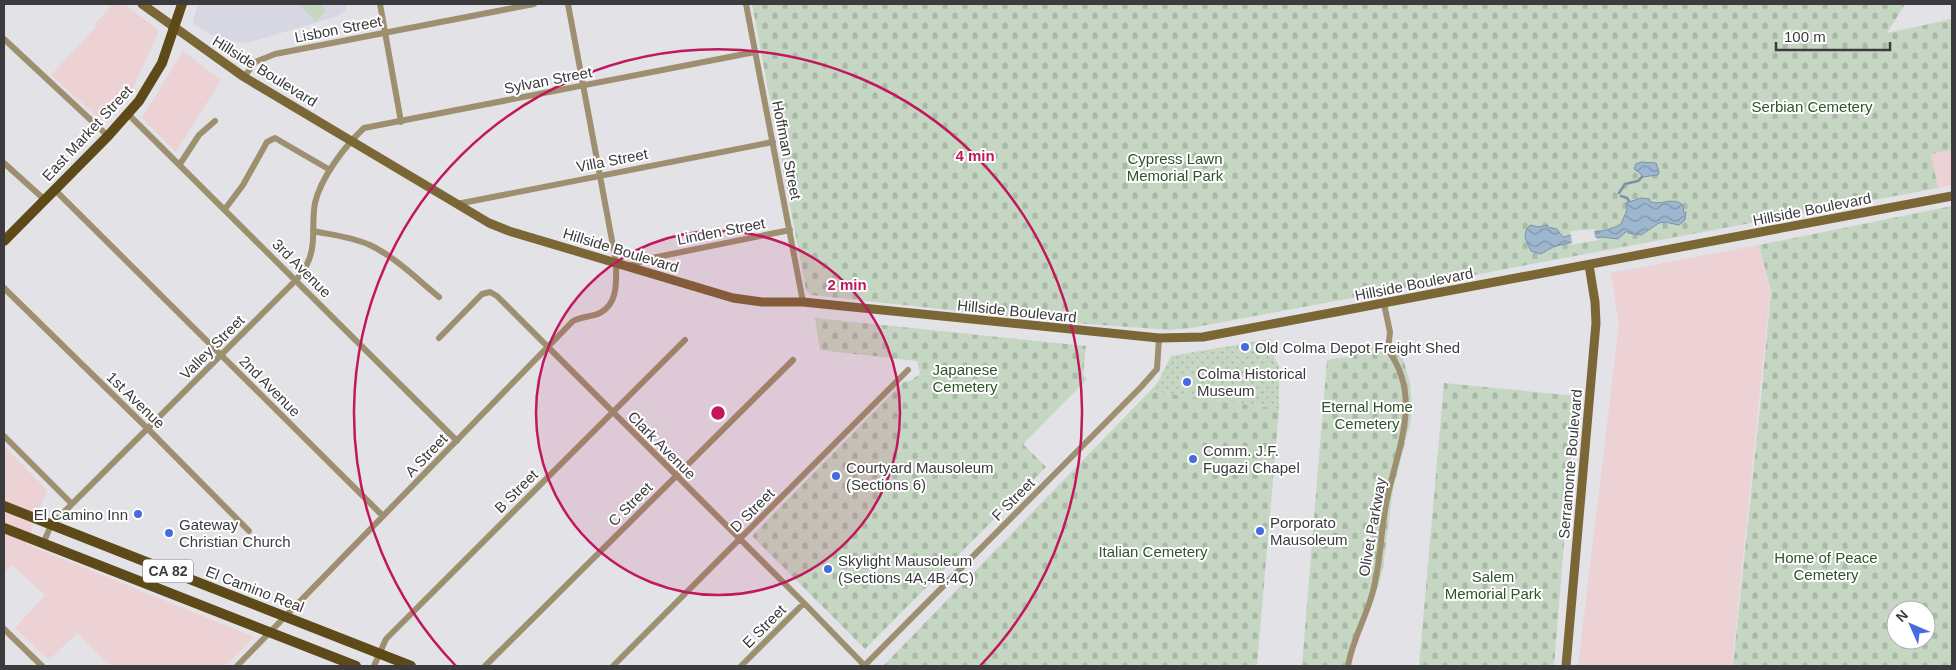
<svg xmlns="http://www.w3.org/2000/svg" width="1956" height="670" font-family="Helvetica,sans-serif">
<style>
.commercial{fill:#ecd1d5}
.built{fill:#d7d7e3}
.green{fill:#c5d6c3}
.cemetery{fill:url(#cemetery-stones);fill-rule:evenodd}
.park{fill:url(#park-dots)}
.water{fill:url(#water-waves);stroke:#7f92a3}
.pier{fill:#e2e2e7}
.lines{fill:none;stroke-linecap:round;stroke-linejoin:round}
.stream{stroke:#7f92a3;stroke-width:2.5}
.street{stroke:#9d8f6f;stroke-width:6}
.secondary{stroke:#7b6635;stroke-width:9}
.primary{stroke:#5e4a18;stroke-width:10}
.ring{fill:none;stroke:#c2185b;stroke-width:2.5}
.poi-dot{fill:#466bde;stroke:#fff;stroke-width:2}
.labels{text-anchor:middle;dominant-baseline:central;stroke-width:4;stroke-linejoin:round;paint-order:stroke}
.shield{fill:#fff;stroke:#767577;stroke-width:1}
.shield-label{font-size:14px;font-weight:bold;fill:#3b3a3d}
.street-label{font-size:15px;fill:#3b3a3d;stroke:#fff}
.park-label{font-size:15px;fill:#2f532b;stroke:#fff}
.poi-label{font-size:15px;fill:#3b3a3d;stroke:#fff;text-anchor:start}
.centre{fill:#c2185b;stroke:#fff;stroke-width:2.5}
.ring-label{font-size:15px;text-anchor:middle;font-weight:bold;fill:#c2185b;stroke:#fff;stroke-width:4;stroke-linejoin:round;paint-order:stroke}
</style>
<defs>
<pattern id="cemetery-stones" width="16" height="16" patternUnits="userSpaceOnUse" patternTransform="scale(1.25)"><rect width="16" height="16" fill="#c5d6c3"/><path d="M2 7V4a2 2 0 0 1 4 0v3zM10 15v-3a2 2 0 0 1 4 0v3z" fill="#aab8a8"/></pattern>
<pattern id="park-dots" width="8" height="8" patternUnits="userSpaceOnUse" patternTransform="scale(1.25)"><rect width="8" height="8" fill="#c5d6c3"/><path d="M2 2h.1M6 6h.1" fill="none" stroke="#aab8a8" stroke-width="1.8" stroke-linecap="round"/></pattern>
<pattern id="water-waves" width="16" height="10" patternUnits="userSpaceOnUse" patternTransform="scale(1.25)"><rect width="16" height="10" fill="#9cb7cf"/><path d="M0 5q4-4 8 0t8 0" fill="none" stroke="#8096a9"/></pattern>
</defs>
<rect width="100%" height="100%" fill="#e2e2e7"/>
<path class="commercial" d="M113 4H124L157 29 158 33 133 88 106 119 101 120 51 75 96 27 94 25Z
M183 51 221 80 176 152 142 118Z
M1952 150V185L1938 188 1931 154Z
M1759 245 1770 292 1732 666H1578L1619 325 1611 273Z
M4 446 47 490 26 544 254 637 225 666H111L77 633 49 660 15 628 45 595 12 565 4 572Z"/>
<path class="built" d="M198 4H347V6L345 11 338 16 247 43 230 41 210 34 195 25 193 21Z"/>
<path class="green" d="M302 4H320L326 11 316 21 300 6Z"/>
<path class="cemetery" d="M752 4H1905L1887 33 1952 19V150L1931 154 1938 188 1191 328 1169 330 1061 322 811 295 806 290Z
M1952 206V666H1733L1760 407 1771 292 1759 245ZM1896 610H1926V640H1896Z
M815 318 1086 346 1083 375 1087 379 1023 444 1046 467 865 649 752 536 904 381H910L920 374 917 361 820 350Z
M1353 344 1399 346 1410 382 1412 410 1410 424 1393 489 1383 568 1378 587 1360 627 1349 666H1302L1327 360 1353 356Z
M1444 383 1576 396 1554 666H1419Z
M1150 391 1279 409 1257 666H883Z"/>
<path class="park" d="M1271 339 1275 359 1279 366V409L1150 391 1158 382 1171 356Z"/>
<path class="water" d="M1641 162 1656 163 1659 172 1658 175 1642 177 1641 174 1634 169 1636 164Z
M1641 198 1650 199 1649 201C1661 207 1673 195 1684 206L1683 207 1684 213 1686 212 1685 220 1679 225 1665 222 1659 223 1641 235 1628 233 1627 231 1618 239 1602 237 1568 243 1553 247 1541 254 1531 251C1526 240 1521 235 1530 225L1538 227 1548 225 1547 227 1557 229 1561 235 1564 237C1583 230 1603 235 1621 224L1627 210 1626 203Z"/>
<path class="pier" d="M1594 229 1595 237 1599 240 1570 245 1572 242 1570 231Z"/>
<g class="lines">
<path class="stream" d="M1619 193 1625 184 1638 181 1642 177
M1621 196 1627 198 1629 201"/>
<path class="street" d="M380 4 401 122
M746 4 803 302
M4 39 108 136
M244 77 255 62 275 54 534 4
M128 114 457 441
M4 163 45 200
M180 164 199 135 215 121
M55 190 383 516
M457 204 773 142
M225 209 243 185 267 142 275 138 330 170
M313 231C332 235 353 237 370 245 395 257 417 279 439 297
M628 266 652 258 790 230
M4 288 148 429 249 531
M439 338 482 294 490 292 497 296 804 603 865 666
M4 436 72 504
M43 544 51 525 296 280C300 275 305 270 307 264 317 245 311 223 315 203 321 177 345 146 364 128L755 52
M4 629 42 666
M237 666 573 321C582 316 592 317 600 313 619 303 616 280 616 262L568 4
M374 666 386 639 685 340
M485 666 793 360
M613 666 908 370
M741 666 804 603
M864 666 1141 387 1157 369 1159 338
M1348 666C1352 642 1364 621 1371 598 1381 567 1380 535 1386 504 1396 451 1424 399 1388 350L1390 332 1384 304"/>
<path class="secondary" d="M142 4 244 77 489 223 509 231 733 298 762 302H803L1159 338 1203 337 1952 196
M1566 666 1596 323 1595 302 1589 265"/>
<path class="primary" d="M4 241 108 136 139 101 162 63 182 4
M4 506 411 666
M4 528 356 666"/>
</g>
<circle cx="718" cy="413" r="182" fill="#c2185b" fill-opacity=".12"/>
<g class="ring">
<circle cx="718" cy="413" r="182"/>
<path d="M456 666A364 364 0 1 1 980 666"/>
</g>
<g class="poi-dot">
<circle cx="1245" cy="347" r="5"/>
<circle cx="1187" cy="382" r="5"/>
<circle cx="1193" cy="459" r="5"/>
<circle cx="836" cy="476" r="5"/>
<circle cx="138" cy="514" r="5"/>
<circle cx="1260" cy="531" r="5"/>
<circle cx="169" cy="533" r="5"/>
<circle cx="828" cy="569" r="5"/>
</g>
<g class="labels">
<rect class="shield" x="143" y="559.5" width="50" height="23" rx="4"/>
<g class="shield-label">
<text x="168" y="571">CA 82</text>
</g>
<g class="street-label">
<text transform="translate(338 29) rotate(-11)">Lisbon Street</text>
<text transform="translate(265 71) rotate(32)">Hillside Boulevard</text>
<text transform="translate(548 80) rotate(-11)">Sylvan Street</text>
<text transform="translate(87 133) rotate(-47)">East Market Street</text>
<text transform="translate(787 150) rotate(79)">Hoffman Street</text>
<text transform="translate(612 160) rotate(-11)">Villa Street</text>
<text transform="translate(1812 209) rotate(-11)">Hillside Boulevard</text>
<text transform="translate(721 231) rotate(-11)">Linden Street</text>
<text transform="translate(621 250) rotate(17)">Hillside Boulevard</text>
<text transform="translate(302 268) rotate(45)">3rd Avenue</text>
<text transform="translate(1414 284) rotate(-11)">Hillside Boulevard</text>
<text transform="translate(1017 311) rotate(6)">Hillside Boulevard</text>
<text transform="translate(212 347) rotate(-45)">Valley Street</text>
<text transform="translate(270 386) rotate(45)">2nd Avenue</text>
<text transform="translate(136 400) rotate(44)">1st Avenue</text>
<text transform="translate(662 445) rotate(45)">Clark Avenue</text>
<text transform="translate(426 455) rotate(-46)">A Street</text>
<text transform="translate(1570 464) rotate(-85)">Serramonte Boulevard</text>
<text transform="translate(516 491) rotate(-45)">B Street</text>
<text transform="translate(1013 499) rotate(-45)">F Street</text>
<text transform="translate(630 504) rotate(-45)">C Street</text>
<text transform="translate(752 510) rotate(-45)">D Street</text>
<text transform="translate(1372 527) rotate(-80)">Olivet Parkway</text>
<text transform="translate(255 589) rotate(21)">El Camino Real</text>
<text transform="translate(764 626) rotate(-45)">E Street</text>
</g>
<g class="park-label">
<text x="1812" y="106">Serbian Cemetery</text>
<text x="1175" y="158">Cypress Lawn<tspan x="1175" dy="17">Memorial Park</tspan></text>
<text x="965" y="369">Japanese<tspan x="965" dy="17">Cemetery</tspan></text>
<text x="1367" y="406">Eternal Home<tspan x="1367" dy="17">Cemetery</tspan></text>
<text x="1153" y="551">Italian Cemetery</text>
<text x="1826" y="557">Home of Peace<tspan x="1826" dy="17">Cemetery</tspan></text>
<text x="1493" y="576">Salem<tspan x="1493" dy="17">Memorial Park</tspan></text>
</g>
<g class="poi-label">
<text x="1255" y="347">Old Colma Depot Freight Shed</text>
<text x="1197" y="373">Colma Historical<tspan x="1197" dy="17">Museum</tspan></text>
<text x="1203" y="450">Comm. J.F.<tspan x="1203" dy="17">Fugazi Chapel</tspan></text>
<text x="846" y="467">Courtyard Mausoleum<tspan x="846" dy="17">(Sections 6)</tspan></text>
<text x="128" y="514" text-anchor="end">El Camino Inn</text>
<text x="1270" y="522">Porporato<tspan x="1270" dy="17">Mausoleum</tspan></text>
<text x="179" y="524">Gateway<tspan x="179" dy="17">Christian Church</tspan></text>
<text x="838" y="560">Skylight Mausoleum<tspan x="838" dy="17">(Sections 4A,4B,4C)</tspan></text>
</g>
</g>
<circle cx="718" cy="413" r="8" class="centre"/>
<g class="ring-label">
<text x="975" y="161">4 min</text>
<text x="847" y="290">2 min</text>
</g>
<rect width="1956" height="670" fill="none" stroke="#3b3a3d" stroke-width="10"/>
<g transform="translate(1911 625) rotate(315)"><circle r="24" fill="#ffffff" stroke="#b1b0b1"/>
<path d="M0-4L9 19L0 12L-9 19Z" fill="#466bde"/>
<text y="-8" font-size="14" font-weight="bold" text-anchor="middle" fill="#3b3a3d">N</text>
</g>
<path d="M1776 42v8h114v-8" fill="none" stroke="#3b3a3d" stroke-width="2.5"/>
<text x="1784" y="42" font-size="15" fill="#3b3a3d" stroke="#ffffff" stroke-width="4" paint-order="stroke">100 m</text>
</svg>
